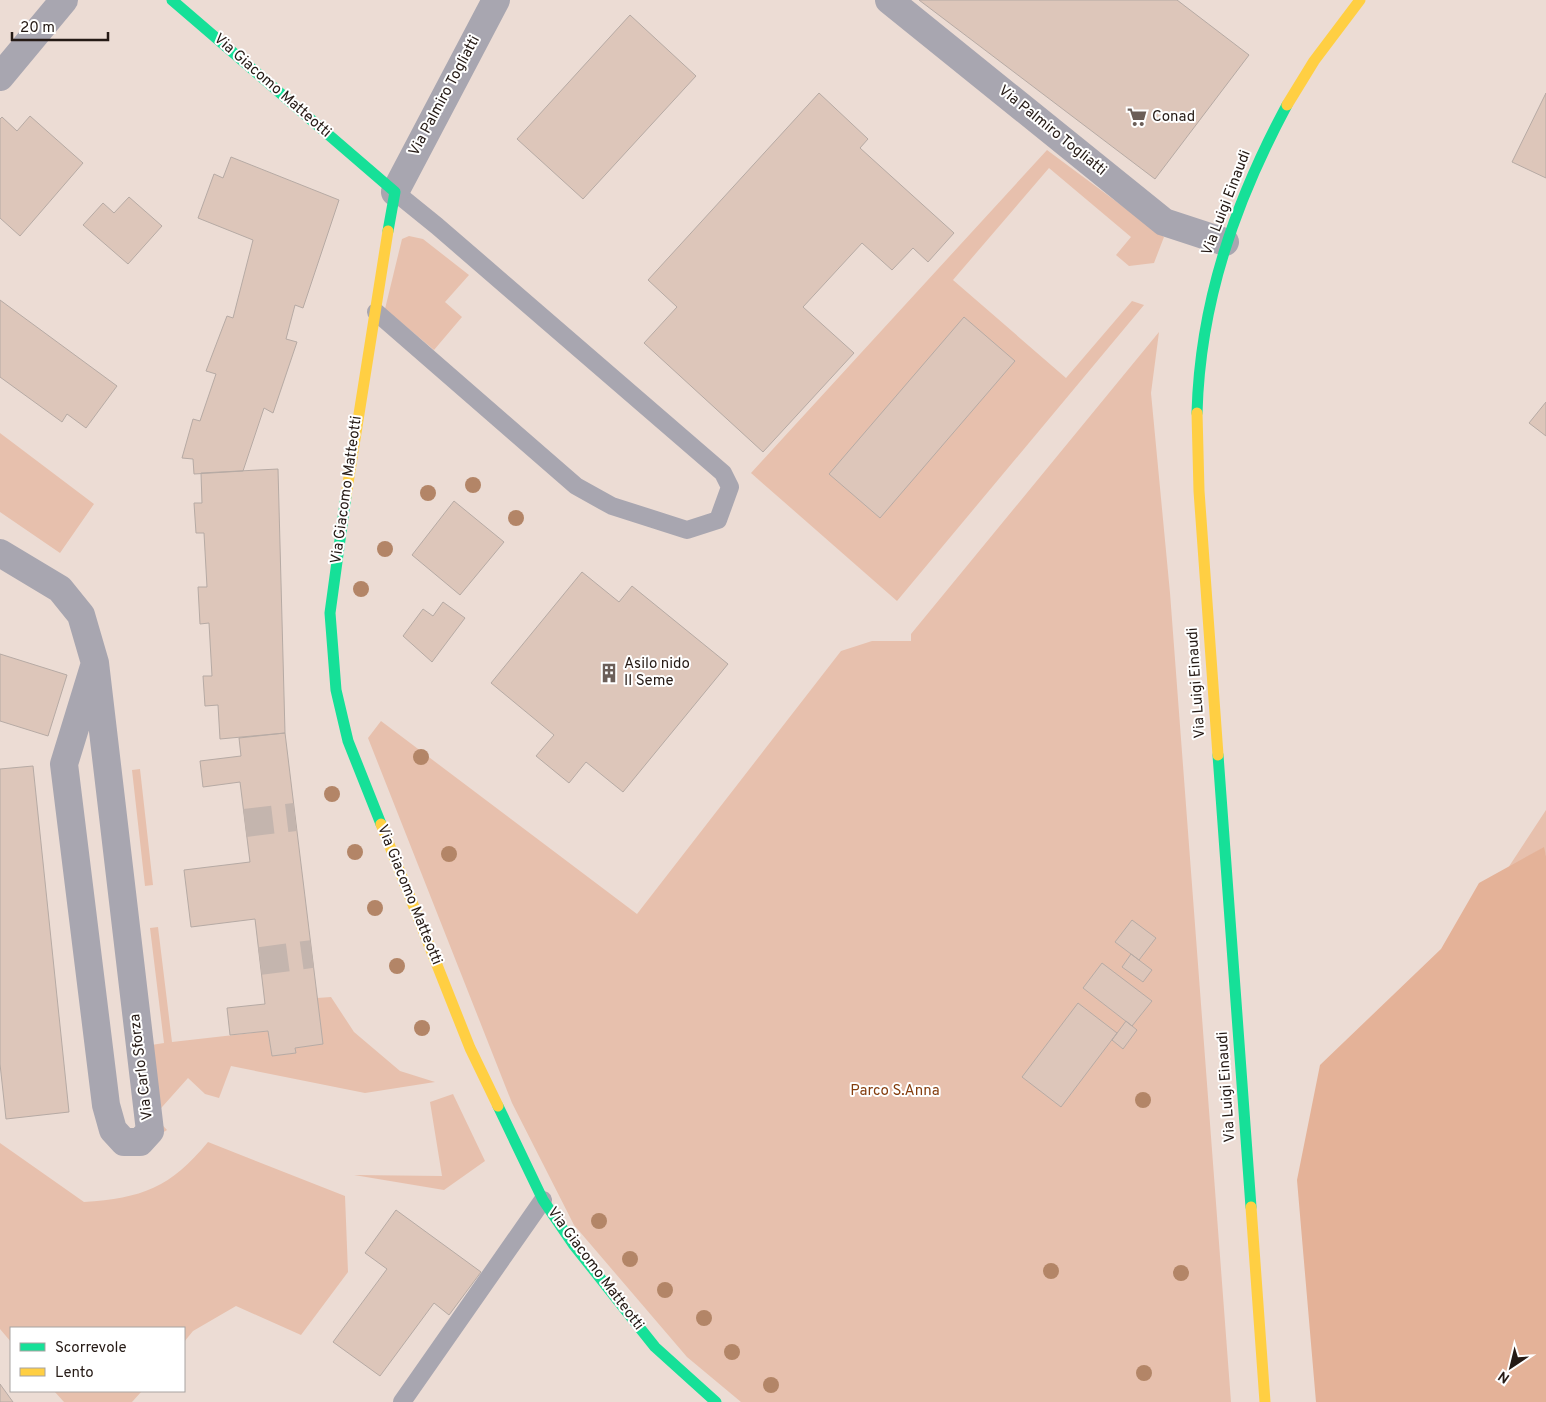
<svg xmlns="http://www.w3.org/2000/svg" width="1546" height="1402" font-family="Overpass,sans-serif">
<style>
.green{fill:#e7c0ad}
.forest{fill:#e4b298}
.building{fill:#ddc6ba;stroke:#b6aaa4}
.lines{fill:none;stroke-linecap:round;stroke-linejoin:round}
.street-tunnel{stroke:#c4b5ae;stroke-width:28;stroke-dasharray:28 14;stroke-linecap:butt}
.lane{stroke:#a8a6b0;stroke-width:18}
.street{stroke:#a8a6b0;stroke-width:28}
.fast{stroke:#16e098;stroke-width:11}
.slow{stroke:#ffcf43;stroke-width:11}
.tree{fill:#b38567}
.labels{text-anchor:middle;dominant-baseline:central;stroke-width:4;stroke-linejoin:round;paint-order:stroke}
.street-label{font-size:15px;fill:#251a15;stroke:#fff}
.poi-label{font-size:15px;fill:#251a15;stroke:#fff;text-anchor:start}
.park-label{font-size:15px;fill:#843d0e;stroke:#fff}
</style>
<rect width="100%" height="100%" fill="#ecdcd4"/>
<path class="green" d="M1047 150 1164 237 1154 263 1129 266 1116 255 1131 237 1049 168 953 280 1066 378 1132 301 1144 305 897 601 751 473Z
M409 236 423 239 469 275 445 302 462 317 434 350 385 309 402 239Z
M1159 332 1151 393 1170 593 1231 1402H741L687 1357 574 1225 512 1103 368 738 381 721 637 914 841 651 872 641H911V634Z
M0 433 94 504 60 553 0 512Z
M140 769 153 885 145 886 132 770Z
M1546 810V856L1543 848 1508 868Z
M158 927 172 1042 268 1031 272 1056 296 1053 295 1048 323 1044 317 998 331 997 354 1032 400 1071 435 1082 365 1093 231 1066 219 1098 205 1094 188 1078 154 1116 167 1130 152 1139 149 1137 154 1127 145 1046 164 1043 150 928Z
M453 1094 485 1161 444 1190 354 1175 442 1176 430 1102Z
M208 1142 345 1196 348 1272 301 1335 236 1306 193 1331 184 1342V1328H11V1342L0 1329V1143L84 1202C142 1198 170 1188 208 1142Z
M54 1391H142L132 1402H64Z"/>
<path class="forest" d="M1544 847 1546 856V1402H1316L1297 1180 1320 1065 1441 949 1479 883Z"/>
<path class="building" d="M919 0H1177L1249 55 1155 179Z
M630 15 696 76 583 199 517 139Z
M819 93 868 139 860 148 954 233 928 262 913 248 892 270 862 243 803 307 854 353 763 452 644 343 677 307 648 280Z
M1546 93V178L1512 162Z
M30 116 83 163 20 236 0 218V119L2 117 17 131Z
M231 157 339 200 303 308 295 305 286 339 297 342 273 413 264 408 243 471 194 474 193 459 182 458 193 419 200 421 216 374 206 371 227 316 233 318 253 240 198 218 214 174 223 178Z
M129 197 162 226 128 264 83 225 103 203 114 213Z
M0 300 117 386 86 428 67 414 62 422 0 377Z
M964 317 1015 361 880 518 829 474Z
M1546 402V436L1529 423Z
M278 469 285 733 220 739 218 705 205 706 203 676H212L209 623 200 624 198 587H207L204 533H196L194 503H202L201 473Z
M454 501 504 542 460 595 412 555Z
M582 572 619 602 632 586 728 664 623 792 586 762 569 783 536 756 554 735 491 683Z
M443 602 465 618 432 662 403 636 423 609 433 616Z
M0 654 67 675 48 736 0 721Z
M285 733 323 1044 295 1048 296 1053 272 1056 268 1031 230 1035 227 1008 265 1004 255 919 191 927 184 870 250 862 240 782 203 787 200 761 241 756 239 738Z
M33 766 69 1112 6 1119 0 1064V769Z
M1132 920 1156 938 1139 960 1115 942Z
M1131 954 1152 970 1143 982 1122 967Z
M1102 963 1152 1001 1132 1026 1083 988Z
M1078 1003 1117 1033 1061 1107 1022 1077Z
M1126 1021 1137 1030 1123 1049 1112 1040Z
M396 1210 481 1272 449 1315 434 1303 380 1376 333 1342 387 1269 365 1253Z
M0 1384 13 1402H0Z"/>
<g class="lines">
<path class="street-tunnel" d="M245 823 295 817
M260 961 312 954"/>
<path class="lane" d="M376 312 576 486 612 506 687 530 718 520 730 487 723 473 437 226 395 192
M402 1402 543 1200"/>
<path class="street" d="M889 0 1164 222 1225 242
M0 77 64 0
M395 192 496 0
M0 553 60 589 81 615 95 663 150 1131 140 1142H124L113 1130 106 1105 64 764 95 663"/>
<path class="fast" d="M172 0 395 192 388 231
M1197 413C1200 302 1235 202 1287 105
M346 496 330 613 336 690 348 741 381 824
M1218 755 1251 1207
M498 1106 543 1200 573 1244 655 1347 716 1402"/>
<path class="slow" d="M1287 105 1314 61 1360 0
M1197 413 1199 491 1218 755
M346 496 388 231
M381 824 470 1048 498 1106
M1251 1207 1265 1402"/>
</g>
<g class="tree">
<circle cx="473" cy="485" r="8"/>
<circle cx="428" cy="493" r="8"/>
<circle cx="516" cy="518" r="8"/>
<circle cx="385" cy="549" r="8"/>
<circle cx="361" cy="589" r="8"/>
<circle cx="421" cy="757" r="8"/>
<circle cx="332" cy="794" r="8"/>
<circle cx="355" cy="852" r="8"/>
<circle cx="449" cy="854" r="8"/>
<circle cx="375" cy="908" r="8"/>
<circle cx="397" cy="966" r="8"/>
<circle cx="422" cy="1028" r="8"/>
<circle cx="1143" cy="1100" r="8"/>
<circle cx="599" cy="1221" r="8"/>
<circle cx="630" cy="1259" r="8"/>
<circle cx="1051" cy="1271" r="8"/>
<circle cx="1181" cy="1273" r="8"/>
<circle cx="665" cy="1290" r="8"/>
<circle cx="704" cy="1318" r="8"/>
<circle cx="732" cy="1352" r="8"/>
<circle cx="1144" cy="1373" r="8"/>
<circle cx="771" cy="1385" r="8"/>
</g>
<defs>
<symbol id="supermarket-bare" viewBox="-9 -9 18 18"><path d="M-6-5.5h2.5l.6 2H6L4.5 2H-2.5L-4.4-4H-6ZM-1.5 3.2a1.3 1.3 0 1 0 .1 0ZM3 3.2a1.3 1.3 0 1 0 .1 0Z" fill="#6b5e58" stroke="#fff" stroke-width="2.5" paint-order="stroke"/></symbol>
<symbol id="building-bare" viewBox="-9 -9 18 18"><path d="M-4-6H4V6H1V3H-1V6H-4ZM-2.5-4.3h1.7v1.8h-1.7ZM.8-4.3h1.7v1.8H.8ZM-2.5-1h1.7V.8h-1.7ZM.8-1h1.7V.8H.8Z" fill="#6b5e58" stroke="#fff" stroke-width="2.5" paint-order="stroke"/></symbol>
</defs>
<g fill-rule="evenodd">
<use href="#supermarket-bare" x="1123" y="103" width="28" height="28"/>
<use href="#building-bare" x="595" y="659" width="28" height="28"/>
</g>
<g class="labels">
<g class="street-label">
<text transform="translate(272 86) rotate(41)">Via Giacomo Matteotti</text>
<text transform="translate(445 96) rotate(-62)">Via Palmiro Togliatti</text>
<text transform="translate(1052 131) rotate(39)">Via Palmiro Togliatti</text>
<text transform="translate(1227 203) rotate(-69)">Via Luigi Einaudi</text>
<text transform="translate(347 490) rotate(-82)">Via Giacomo Matteotti</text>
<text transform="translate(1197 683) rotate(-94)">Via Luigi Einaudi</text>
<text transform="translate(409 895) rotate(68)">Via Giacomo Matteotti</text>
<text transform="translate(142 1067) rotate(-97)">Via Carlo Sforza</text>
<text transform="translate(1227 1087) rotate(-94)">Via Luigi Einaudi</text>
<text transform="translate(595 1269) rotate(53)">Via Giacomo Matteotti</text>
</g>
<g class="poi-label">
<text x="1152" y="117">Conad</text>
<text x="624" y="664">Asilo nido<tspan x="624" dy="17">Il Seme</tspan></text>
</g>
<g class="park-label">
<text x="895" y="1091">Parco S.Anna</text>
</g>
</g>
<rect x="10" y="1327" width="175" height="65" fill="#ffffff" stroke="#a8a3a1"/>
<rect x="20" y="1343" width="25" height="8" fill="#16e098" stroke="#a8a3a1"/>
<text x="55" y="1352" font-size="15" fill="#251a15">Scorrevole</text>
<rect x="20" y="1368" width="25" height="8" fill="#ffcf43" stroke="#a8a3a1"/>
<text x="55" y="1377" font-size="15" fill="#251a15">Lento</text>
<g transform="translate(1511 1367) rotate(215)" stroke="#ffffff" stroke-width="4" paint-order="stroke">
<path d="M0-4L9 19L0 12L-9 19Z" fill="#251a15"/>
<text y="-8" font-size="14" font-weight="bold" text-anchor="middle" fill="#251a15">N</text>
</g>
<path d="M12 32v8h96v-8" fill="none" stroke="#251a15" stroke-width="2.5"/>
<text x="20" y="32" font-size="15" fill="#251a15" stroke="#ffffff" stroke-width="4" paint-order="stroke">20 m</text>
</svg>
